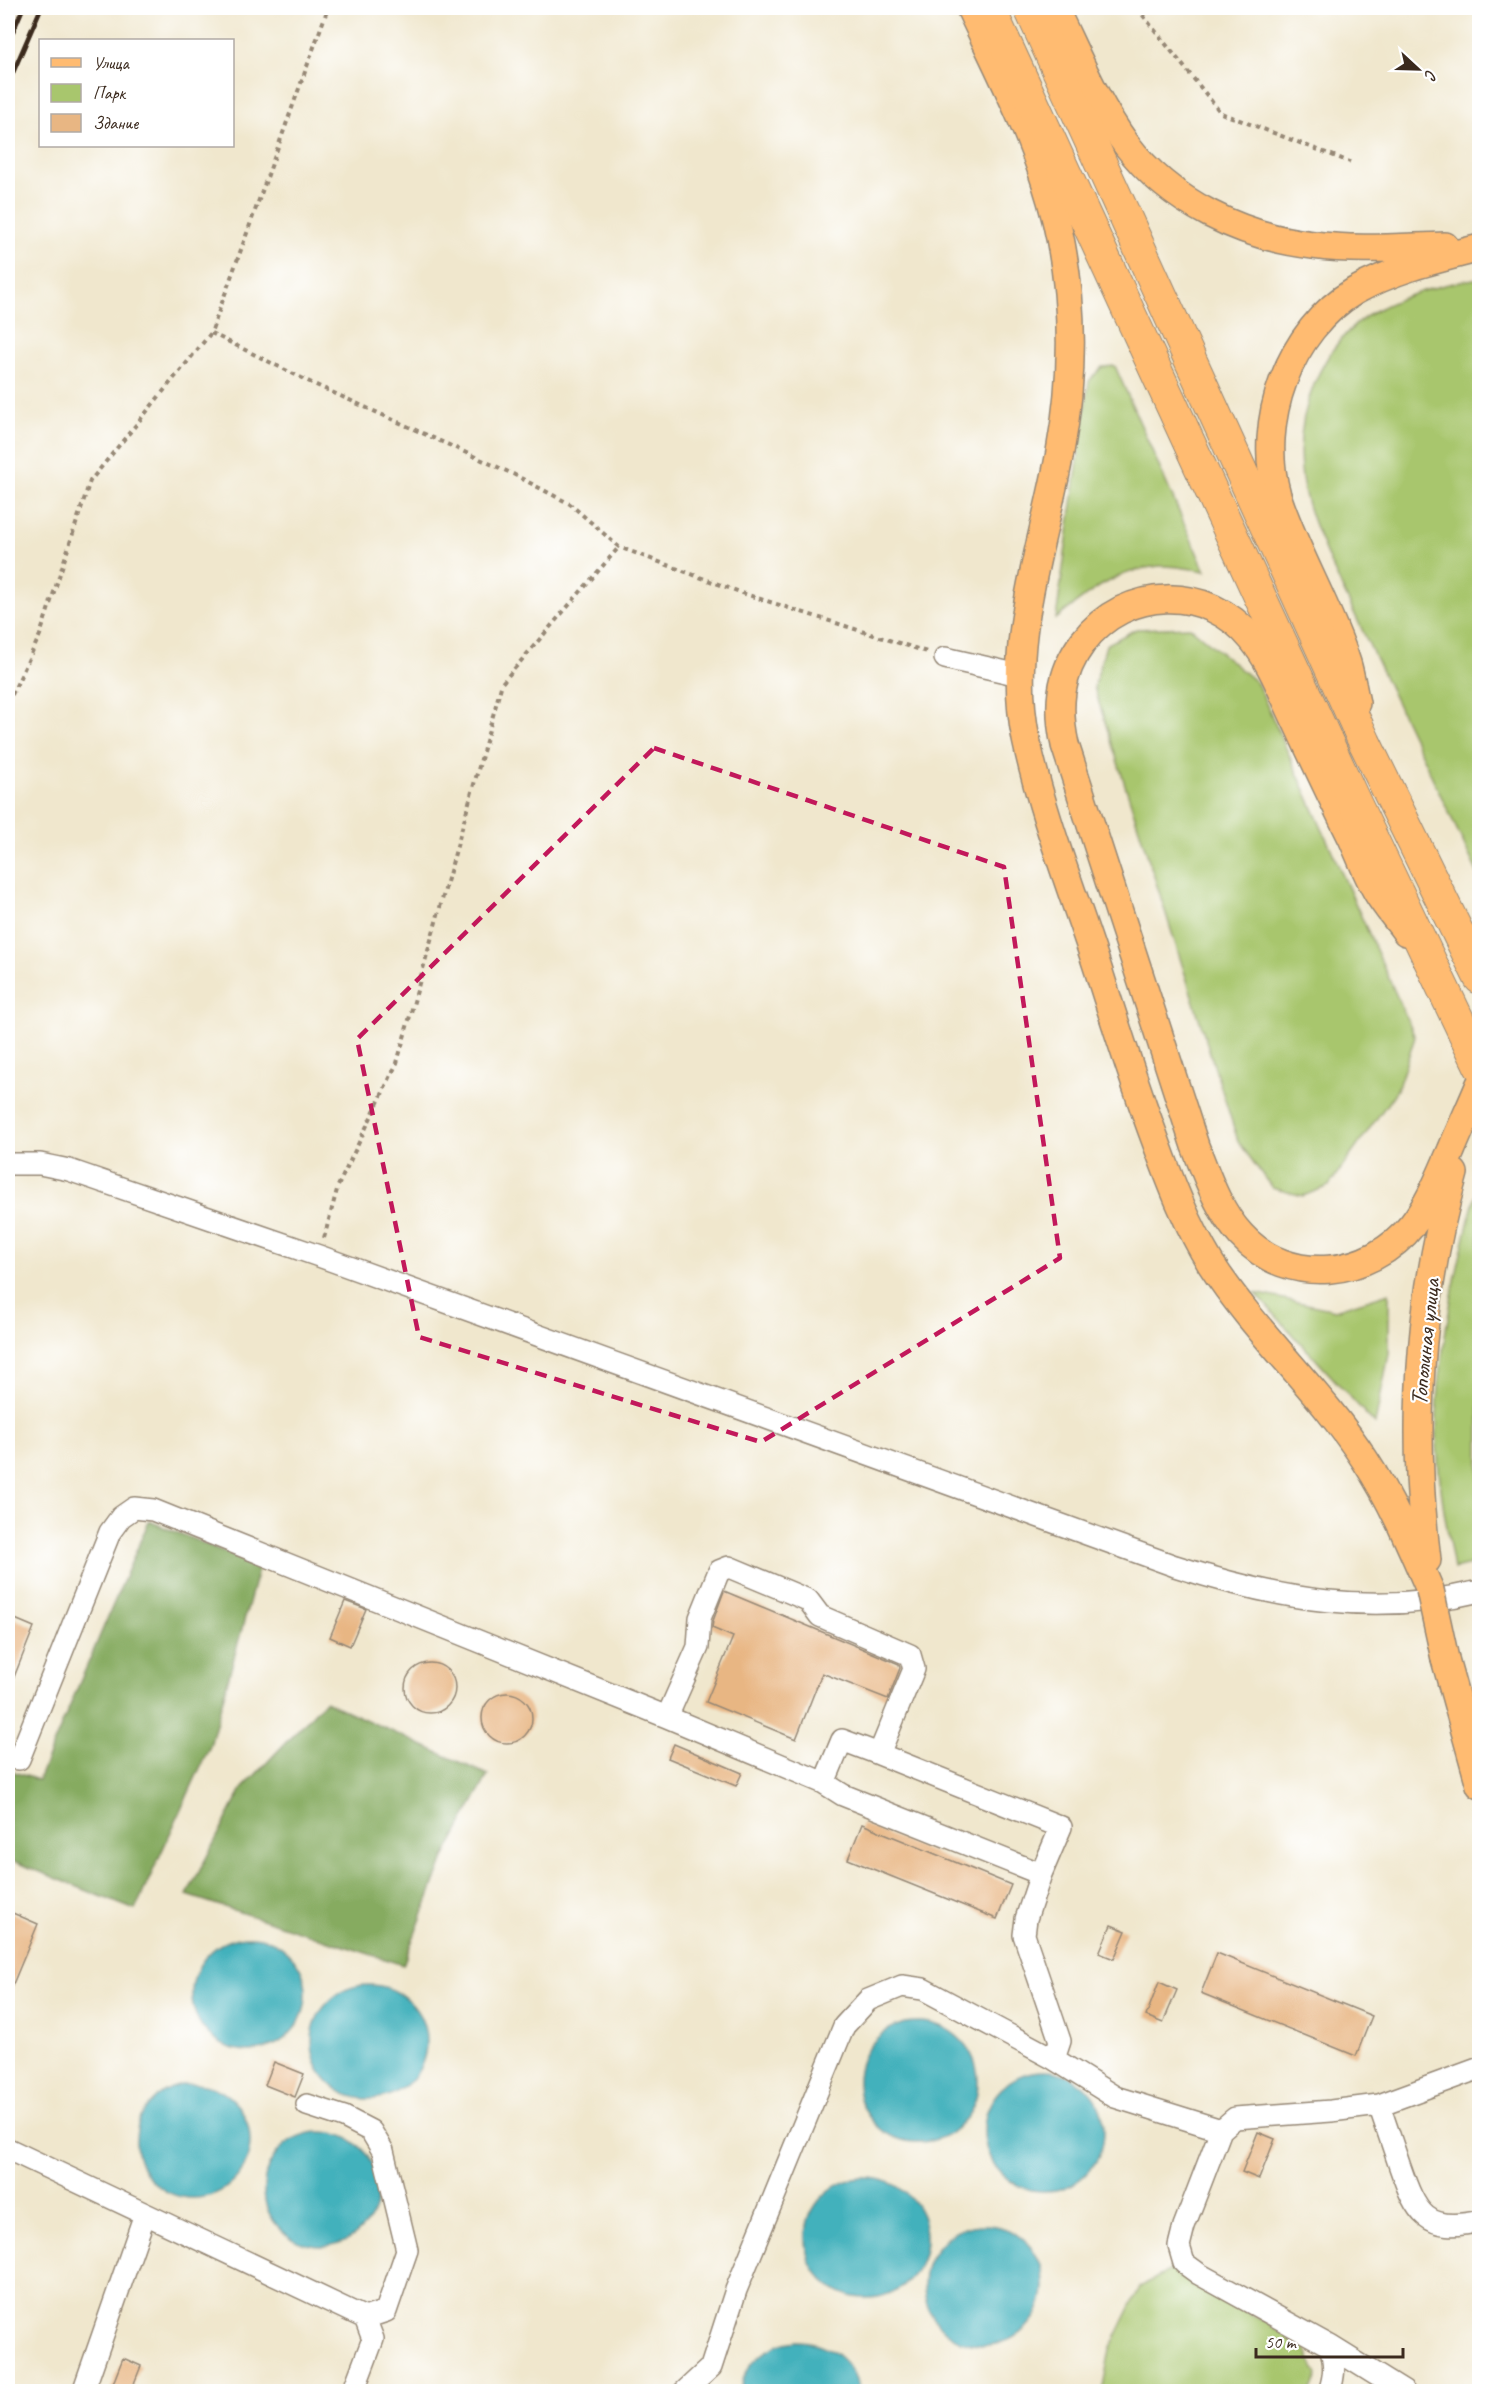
<svg xmlns="http://www.w3.org/2000/svg" width="1487" height="2399" font-family="Caveat,sans-serif">
<style>
.green{fill:#a8c66d;stroke:#727846;stroke-width:1.5}
.forest{fill:#86ab60;stroke:#606a3f;stroke-width:1.5}
.water{fill:#42b1bc;stroke:#3e6e6d;stroke-width:1.5}
.building{fill:#e8b683}
.lines{fill:none;stroke-linecap:round;stroke-linejoin:round}
.minor-casing{stroke:#968876;stroke-width:24}
.major-casing{stroke:#968876;stroke-width:30}
.highway-casing{stroke:#968876;stroke-width:34}
.path{stroke:#968876;stroke-width:4;stroke-dasharray:4.5 4.5;stroke-linecap:butt}
.minor{stroke:#fff;stroke-width:21}
.major{stroke:#ffbb71;stroke-width:27}
.highway{stroke:#ffbb71;stroke-width:32}
.rail{stroke:#3b2a1e;stroke-width:4.5}
.major-bridge-casing{stroke:#968876;stroke-width:30;stroke-linecap:butt}
.major-bridge{stroke:#ffbb71;stroke-width:27}
.marked{fill:none;stroke:#c2185b;stroke-width:4.5;stroke-dasharray:12 8;stroke-linejoin:round}
.labels{text-anchor:middle;dominant-baseline:central;stroke-width:4.5;stroke-linejoin:round;paint-order:stroke}
.street-label{font-size:24px;fill:#3b2a1e;stroke:#fff}
</style>
<rect width="100%" height="100%" fill="#fff"/>
<filter id="ink" filterUnits="userSpaceOnUse"><feTurbulence type="fractalNoise" baseFrequency=".0167" numOctaves="2"/><feDisplacementMap in="SourceGraphic" scale="12" xChannelSelector="R" yChannelSelector="G"/><feConvolveMatrix kernelMatrix="1 2 1 2 8 2 1 2 1" color-interpolation-filters="sRGB"/></filter>
<filter id="wash" filterUnits="userSpaceOnUse"><feTurbulence type="fractalNoise" baseFrequency=".008" numOctaves="4" result="noise"/><feDisplacementMap in="SourceGraphic" scale="24" xChannelSelector="R" yChannelSelector="G"/><feGaussianBlur stdDeviation="1.35" result="paint"/><feColorMatrix in="noise" values="0 0 0 0 0 0 0 0 0 0 0 0 0 0 0 0 0 1.4 0 .05"/><feComposite in="paint" operator="in"/></filter>
<g filter="url(#wash)">
<rect width="100%" height="100%" fill="#f0e7cd"/>
<path class="green" d="M1479 278H1480L1479 876 1329 560C1318 533 1306 507 1302 478 1293 416 1320 343 1375 311 1407 293 1444 284 1479 278Z
M1115 366 1205 571C1191 569 1174 565 1159 566 1116 570 1088 593 1056 619L1089 381 1102 367Z
M1190 627 1257 683 1415 1037 1397 1090 1329 1186 1303 1196 1272 1188 1238 1141 1094 687 1106 645 1136 629Z
M1479 1182V1563L1454 1569C1445 1518 1435 1466 1437 1415 1441 1335 1458 1258 1479 1182Z
M1255 1293 1335 1310 1389 1293V1354L1375 1424Z
M1172 2269 1303 2344 1318 2374 1311 2391 1102 2392 1110 2349 1140 2287Z"/>
<path class="forest" d="M149 1521 259 1566 210 1746 135 1910 8 1859V1770L38 1780Z
M325 1701 488 1775 445 1856 403 1965 187 1895 242 1789Z"/>
<path class="water" d="M192 1994a57 57 0 1 1 114 0a57 57 0 1 1-114 0Z
M312 2042a57 57 0 1 1 114 0a57 57 0 1 1-114 0Z
M858 2082a60 60 0 1 1 120 0a60 60 0 1 1-120 0Z
M984 2131a60 60 0 1 1 120 0a60 60 0 1 1-120 0Z
M136 2141a57 57 0 1 1 114 0a57 57 0 1 1-114 0Z
M264 2189a57 57 0 1 1 114 0a57 57 0 1 1-114 0Z
M806 2238a60 60 0 1 1 120 0a60 60 0 1 1-120 0Z
M924 2285a60 60 0 1 1 120 0a60 60 0 1 1-120 0Z
M797 2341C828 2341 853 2361 859 2391H740C745 2362 769 2344 797 2341Z"/>
<g id="blocks">
<path class="building" d="M724 1591 899 1664 900 1668 888 1699 822 1673 796 1739 706 1702 733 1637 712 1628 713 1621Z
M345 1601 366 1609 350 1646 330 1637Z
M8 1616 34 1627 8 1692Z
M405 1688a25 25 0 1 1 50 0a25 25 0 1 1-50 0Z
M482 1718a25 25 0 1 1 50 0a25 25 0 1 1-50 0Z
M674 1744 742 1773 736 1786 668 1758Z
M862 1824 1011 1885 997 1919 848 1859Z
M8 1911 38 1924 8 1996Z
M1111 1925 1126 1931 1114 1959 1099 1953Z
M1217 1953 1372 2016 1356 2056 1201 1993Z
M1159 1982 1177 1990 1163 2023 1146 2016Z
M274 2062 304 2074 295 2097 265 2085Z
M1258 2132 1275 2139 1259 2179 1242 2172Z
M123 2358 141 2366 131 2391H110Z"/>
</g>
</g>
<g filter="url(#ink)">
<use href="#blocks" fill-opacity="0" stroke="#968876" stroke-width="1.5"/>
<g class="lines">
<defs>
<path id="minor" d="M945 658 1019 675
M8 1164H40L69 1170 319 1256 1175 1566C1277 1599 1373 1617 1480 1591
M667 1717 698 1647 700 1618 719 1571 729 1567 808 1600 820 1616 910 1655 914 1669 879 1754 842 1740 824 1783
M879 1754 1061 1827 1041 1874
M8 1758 19 1759 110 1532 121 1517 134 1508 153 1510 667 1717 824 1783 843 1795 1041 1874 1026 1919 1024 1935 1060 2041 1054 2059
M1379 2105 1480 2068
M1221 2130 1184 2226 1179 2246 1184 2263 1199 2274 1330 2346C1335 2363 1335 2375 1329 2392
M8 2149 365 2318 386 2311 407 2250 383 2151 371 2131 344 2117 307 2105
M1330 2346 1404 2392
M83 2392 145 2214
M353 2392 373 2339 365 2318
M684 2392 711 2367 736 2290 844 2026 868 2000 902 1986 923 1989 1054 2059 1115 2097 1221 2130 1235 2118 1331 2111 1379 2105C1386 2126 1393 2146 1400 2167 1416 2213 1426 2234 1480 2221"/>
<path id="major" d="M970 8C996 64 1026 121 1045 181 1074 270 1077 360 1060 452 1043 547 1006 642 1026 739 1042 815 1074 895 1098 969 1116 1026 1134 1083 1155 1139 1171 1183 1187 1225 1211 1264 1256 1334 1320 1390 1365 1460 1392 1501 1411 1546 1430 1590
M1054 8C1076 53 1096 103 1126 144 1170 203 1243 237 1313 245 1357 251 1402 247 1445 246
M1356 703C1353 690 1351 676 1347 663 1329 606 1295 552 1277 495 1256 422 1289 330 1355 291 1394 269 1437 259 1480 248
M1406 932C1397 919 1385 906 1377 892 1367 875 1360 856 1352 838 1333 800 1315 762 1297 723 1283 695 1272 663 1252 639 1208 584 1125 586 1083 642 1059 674 1057 708 1065 745L1195 1146C1207 1176 1218 1210 1241 1235 1288 1287 1371 1278 1413 1224 1430 1202 1440 1176 1451 1151 1460 1129 1471 1106 1480 1084
M1427 1560C1411 1429 1418 1301 1454 1173
M1445 1659 1480 1785"/>
<path id="highway" d="M989 8 1355 803 1480 1066
M1030 8 1365 743 1480 978"/>
</defs>
<use href="#minor" class="minor-casing"/>
<use href="#major" class="major-casing"/>
<use href="#highway" class="highway-casing"/>
<path class="path" d="M1137 8 1221 113 1350 162
M211 333 314 384 513 474 570 504 619 547 745 594 927 652
M8 703 40 635 90 481 211 333 328 8
M324 1238 338 1186 397 1063 502 683 619 547"/>
<use href="#minor" class="minor"/>
<use href="#major" class="major"/>
<use href="#highway" class="highway"/>
<path class="rail" d="M8 43 23 8
M8 84 41 8"/>
<defs>
<path id="major-bridge" d="M1430 1590 1445 1659"/>
</defs>
<use href="#major-bridge" class="major-bridge-casing"/>
<use href="#major-bridge" class="major-bridge"/>
</g>
</g>
<path class="marked" d="M654 748 1004 867 1060 1258 761 1442 419 1337 357 1039Z"/>
<g class="labels">
<g class="street-label">
<text transform="translate(1425 1342) rotate(-84)">Тополиная улица</text>
</g>
</g>
<rect width="1487" height="2399" fill="none" stroke="#fff" stroke-width="30"/>
<rect x="39" y="39" width="195" height="108" fill="#ffffff" stroke="#b1aaa5" stroke-width="1.5"/>
<rect x="51" y="58" width="30" height="9" fill="#ffbb71" stroke="#b1aaa5" stroke-width="1.5"/>
<text x="93" y="69" font-size="18" fill="#3b2a1e">Улица</text>
<rect x="51" y="84" width="30" height="18" fill="#a8c66d" stroke="#b1aaa5" stroke-width="1.5"/>
<text x="93" y="99" font-size="18" fill="#3b2a1e">Парк</text>
<rect x="51" y="114" width="30" height="18" fill="#e8b683" stroke="#b1aaa5" stroke-width="1.5"/>
<text x="93" y="129" font-size="18" fill="#3b2a1e">Здание</text>
<g transform="translate(1418 69) rotate(112)" stroke="#ffffff" stroke-width="4.5" paint-order="stroke">
<path d="M0-4.5L10 22L0 15L-10 22Z" fill="#3b2a1e"/>
<text y="-9" font-size="16" font-weight="bold" text-anchor="middle" fill="#3b2a1e">С</text>
</g>
<path d="M1256 2348v9h147v-9" fill="none" stroke="#3b2a1e" stroke-width="3"/>
<text x="1265" y="2348" font-size="18" fill="#3b2a1e" stroke="#ffffff" stroke-width="4.5" paint-order="stroke">50 m</text>
</svg>
